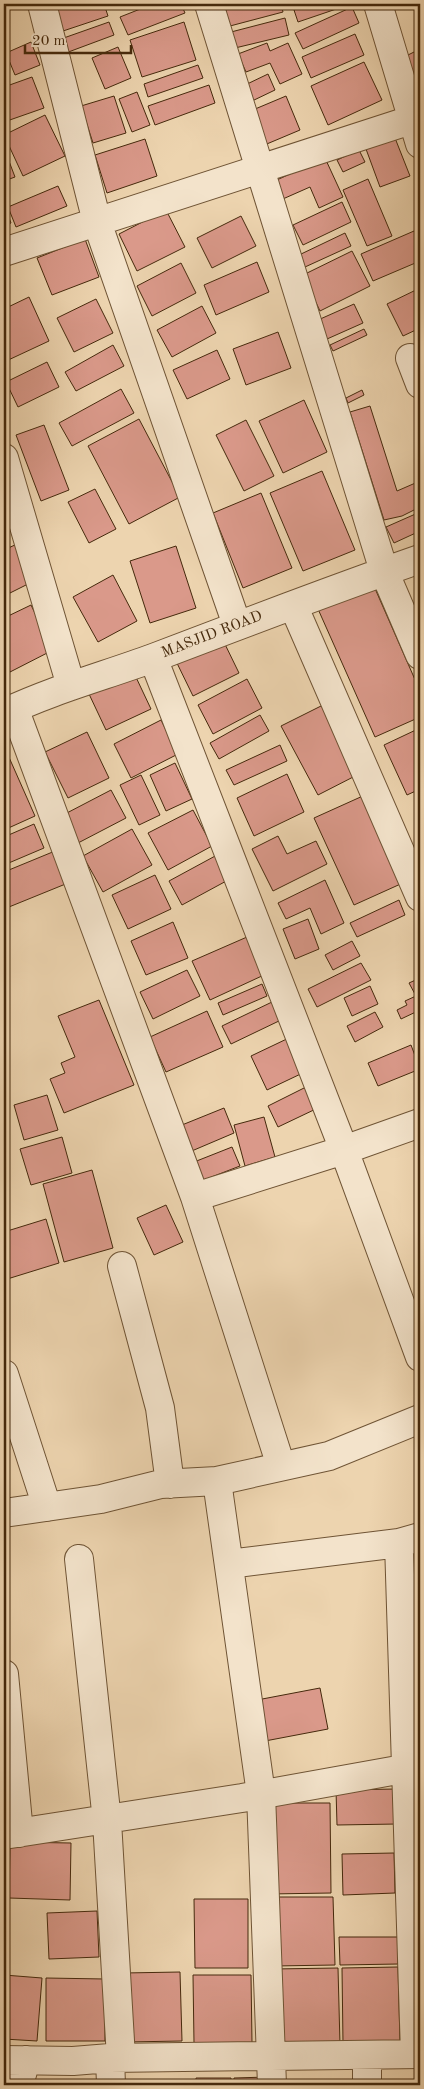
<svg xmlns="http://www.w3.org/2000/svg" width="424" height="2089" font-family="'Old Standard TT',serif">
<style>
.building{fill:#da998a;stroke:#45290c}
.lines{fill:none;stroke-linecap:round;stroke-linejoin:round}
.minor-casing{stroke:#6f5435;stroke-width:30}
.minor{stroke:#f3e3cb;stroke-width:28}
.labels{text-anchor:middle;dominant-baseline:central;stroke-width:4;stroke-linejoin:round;paint-order:stroke}
.street-label{font-size:15px;fill:#45290c;stroke:#f3e3cb}
</style>
<rect width="100%" height="100%" fill="#edd4af"/>
<filter id="stains"><feTurbulence type="fractalNoise" baseFrequency=".004" numOctaves="4"/><feColorMatrix values="0 0 0 0 .2 0 0 0 0 .09 0 0 0 0 .02 0 0 0 .5 -.17"/></filter>
<radialGradient id="worn" r=".72"><stop offset=".6" stop-color="#630" stop-opacity="0"/><stop offset="1" stop-color="#630" stop-opacity=".3"/></radialGradient>
<path class="building" d="M68 4H104L108 16 60 32 52 9Z
M153 4H181L185 13 128 35 120 17Z
M249 4H281L283 12 230 26 225 10Z
M312 4H351L298 22 294 10Z
M352 7 359 23 303 49 295 33Z
M285 18 289 35 235 48 231 32Z
M109 22 114 35 63 54 58 40Z
M184 22 196 60 142 77 130 40Z
M355 34 364 55 311 78 302 57Z
M31 42 40 65 15 75 6 53Z
M267 43 270 51 288 43 302 74 280 84 270 63 246 72 238 54Z
M118 47 131 78 105 89 92 58Z
M420 49V92L418 93 402 58Z
M364 62 382 100 328 125 311 86Z
M198 65 203 78 148 97 144 84Z
M268 74 275 90 250 102 243 86Z
M32 77 44 108 4 122V87Z
M209 85 215 103 155 125 148 106Z
M137 92 150 125 132 132 119 99Z
M114 96 126 133 93 143 81 106Z
M286 96 300 130 262 146 248 112Z
M45 115 65 156 23 176 4 135Z
M395 138 410 176 380 187 366 149Z
M145 139 157 176 107 193 95 155Z
M4 148 15 177 4 181Z
M359 150 365 162 343 172 337 160Z
M325 158 343 197 319 208 310 187 276 202 268 184Z
M368 179 392 236 367 246 343 190Z
M58 186 67 206 16 227 8 207Z
M342 202 351 222 303 245 293 225Z
M4 204 11 223 4 226Z
M166 210 185 247 137 271 119 234Z
M241 216 256 246 212 268 197 238Z
M414 231 420 244V261L373 281 361 254Z
M345 233 351 246 305 267 299 255Z
M85 239 99 277 52 295 37 258Z
M352 251 370 286 320 311 303 275Z
M257 262 269 292 216 315 204 285Z
M181 263 196 293 152 316 137 286Z
M420 288V328L403 336 387 304Z
M29 297 49 341 4 362V309Z
M96 299 113 333 74 352 57 318Z
M354 304 363 323 327 339 318 320Z
M202 306 216 333 172 357 157 330Z
M364 329 367 335 333 351 330 345Z
M278 332 291 368 246 385 233 349Z
M113 345 124 366 76 391 65 372Z
M217 350 230 379 187 399 173 370Z
M47 362 59 387 18 407 6 382Z
M121 389 134 413 72 446 59 423Z
M362 390 364 395 348 403 346 398Z
M304 400 327 452 283 473 259 421Z
M370 406 397 491 420 481V507L402 516 384 520 350 412Z
M139 419 180 497 129 524 88 446Z
M246 420 274 476 244 491 216 435Z
M44 425 69 490 41 501 16 435Z
M322 471 355 550 303 571 270 493Z
M95 489 116 529 89 543 68 502Z
M261 493 292 568 243 588 213 513Z
M4 498 17 527 4 533Z
M420 512V531L394 543 386 527Z
M17 544 34 581 4 596V550Z
M176 546 196 608 150 623 130 561Z
M113 575 137 621 98 642 73 597Z
M373 584 420 691V717L375 737 318 609Z
M31 605 53 650 10 672 4 659V618Z
M220 634 239 673 193 696 174 657Z
M134 673 151 709 106 730 89 694Z
M247 679 262 708 213 734 198 705Z
M323 705 359 774 318 795 281 726Z
M260 715 269 731 219 759 210 743Z
M161 720 178 754 131 778 114 744Z
M420 728V789L407 795 384 745Z
M87 732 109 778 68 798 45 752Z
M280 745 287 761 234 785 226 770Z
M4 746 35 816 4 830Z
M175 763 192 799 166 811 150 775Z
M287 774 304 812 254 836 237 798Z
M141 775 160 815 139 825 120 785Z
M111 790 126 818 78 843 63 815Z
M365 795 405 882 354 905 314 818Z
M193 810 212 846 168 870 148 833Z
M34 824 44 848 4 865V837Z
M132 829 152 865 103 892 83 856Z
M278 836 287 854 316 841 327 864 273 891 252 849Z
M55 851 68 883 4 909V872Z
M217 855 230 879 182 905 169 881Z
M155 875 171 909 128 929 112 895Z
M325 880 344 923 321 934 310 908 286 919 278 903Z
M399 900 405 915 357 937 350 923Z
M308 919 319 949 295 959 283 929Z
M173 922 188 958 146 975 131 941Z
M247 937 264 975 210 1000 192 961Z
M352 941 360 956 333 970 325 955Z
M361 963 371 980 317 1007 308 989Z
M187 970 200 996 153 1019 140 992Z
M420 978V1010L401 1019 397 1010 407 1005 405 1001 416 996 409 983Z
M262 984 267 996 223 1015 218 1003Z
M370 986 378 1004 352 1016 344 998Z
M99 1000 134 1085 64 1113 50 1079 65 1073 61 1063 75 1057 58 1016Z
M272 1002 281 1020 231 1044 222 1026Z
M207 1011 223 1047 166 1072 150 1037Z
M375 1012 383 1027 355 1042 347 1026Z
M293 1036 309 1070 267 1090 251 1056Z
M411 1045 420 1069 378 1086 368 1063Z
M310 1085 320 1107 278 1127 268 1106Z
M47 1095 58 1130 24 1140 14 1105Z
M224 1108 234 1133 187 1153 177 1127Z
M264 1117 275 1157 245 1166 234 1125Z
M62 1137 72 1173 31 1185 20 1149Z
M232 1147 240 1166 196 1183 189 1164Z
M92 1170 113 1248 64 1262 43 1184Z
M166 1205 183 1242 154 1255 137 1218Z
M46 1219 59 1263 4 1280V1232Z
M320 1688 328 1729 265 1741 257 1700Z
M396 1789 397 1824 337 1825 336 1790Z
M267 1803H330L331 1893 269 1894Z
M10 1842 71 1843 70 1900 9 1898Z
M394 1853 395 1893 343 1895 342 1854Z
M273 1897H333L335 1965 274 1966Z
M194 1899H248V1968H195Z
M97 1911 99 1957 49 1959 47 1913Z
M339 1937H398V1964L340 1965Z
M398 1967 400 2042 343 2043 342 1968Z
M338 1968 340 2045H275L273 1969Z
M180 1972 182 2041 126 2042 124 1973Z
M4 1975 42 1978 37 2041 4 2039Z
M193 1975H251L252 2043H194Z
M46 1978 105 1979V2041H46Z
M268 2077V2085H234V2078Z
M196 2078H231V2085H196Z"/>
<g class="lines">
<defs>
<path id="minor" d="M42 4 97 222 237 625
M209 4 384 571 420 655
M378 4 420 144
M4 252 420 117
M410 358 420 384
M4 458 71 686
M293 605 420 897
M153 658 344 1150 420 1357
M14 708 195 1197 281 1466
M4 713C52 690 104 676 153 658 242 624 331 590 420 559
M195 1197 344 1150 420 1123
M122 1266 160 1408 170 1484
M4 1374 47 1507
M217 1481 261 1794 272 2085
M4 1513 101 1499 161 1484 217 1481 329 1456 420 1419
M399 1543 415 2054
M79 1559 107 1821 121 2058
M229 1564 399 1543 420 1537
M4 1674 19 1833
M4 1835 242 1798 420 1766
M110 2058 111 2085
M4 2060 73 2061 110 2058 420 2054
M19 2085 26 2060
M367 2085V2055"/>
</defs>
<use href="#minor" class="minor-casing"/>
<use href="#minor" class="minor"/>
</g>
<g class="labels">
<g class="street-label">
<text transform="translate(212 635) rotate(-21)">MASJID ROAD</text>
</g>
</g>
<rect width="424" height="2089" fill="none" stroke="#edd4af" stroke-width="20"/>
<rect x="5" y="5" width="414" height="2079" fill="none" stroke="#45290c" stroke-width="2.5"/>
<rect x="10" y="10" width="404" height="2069" fill="none" stroke="#45290c"/>
<path d="M25 45v8h106v-8" fill="none" stroke="#45290c" stroke-width="2.5"/>
<text x="32" y="45" font-size="15" fill="#45290c" stroke="#f3e3cb" stroke-width="4" paint-order="stroke">20 m</text>
<rect width="100%" height="100%" filter="url(#stains)"/>
<rect width="100%" height="100%" fill="url(#worn)"/>
</svg>
